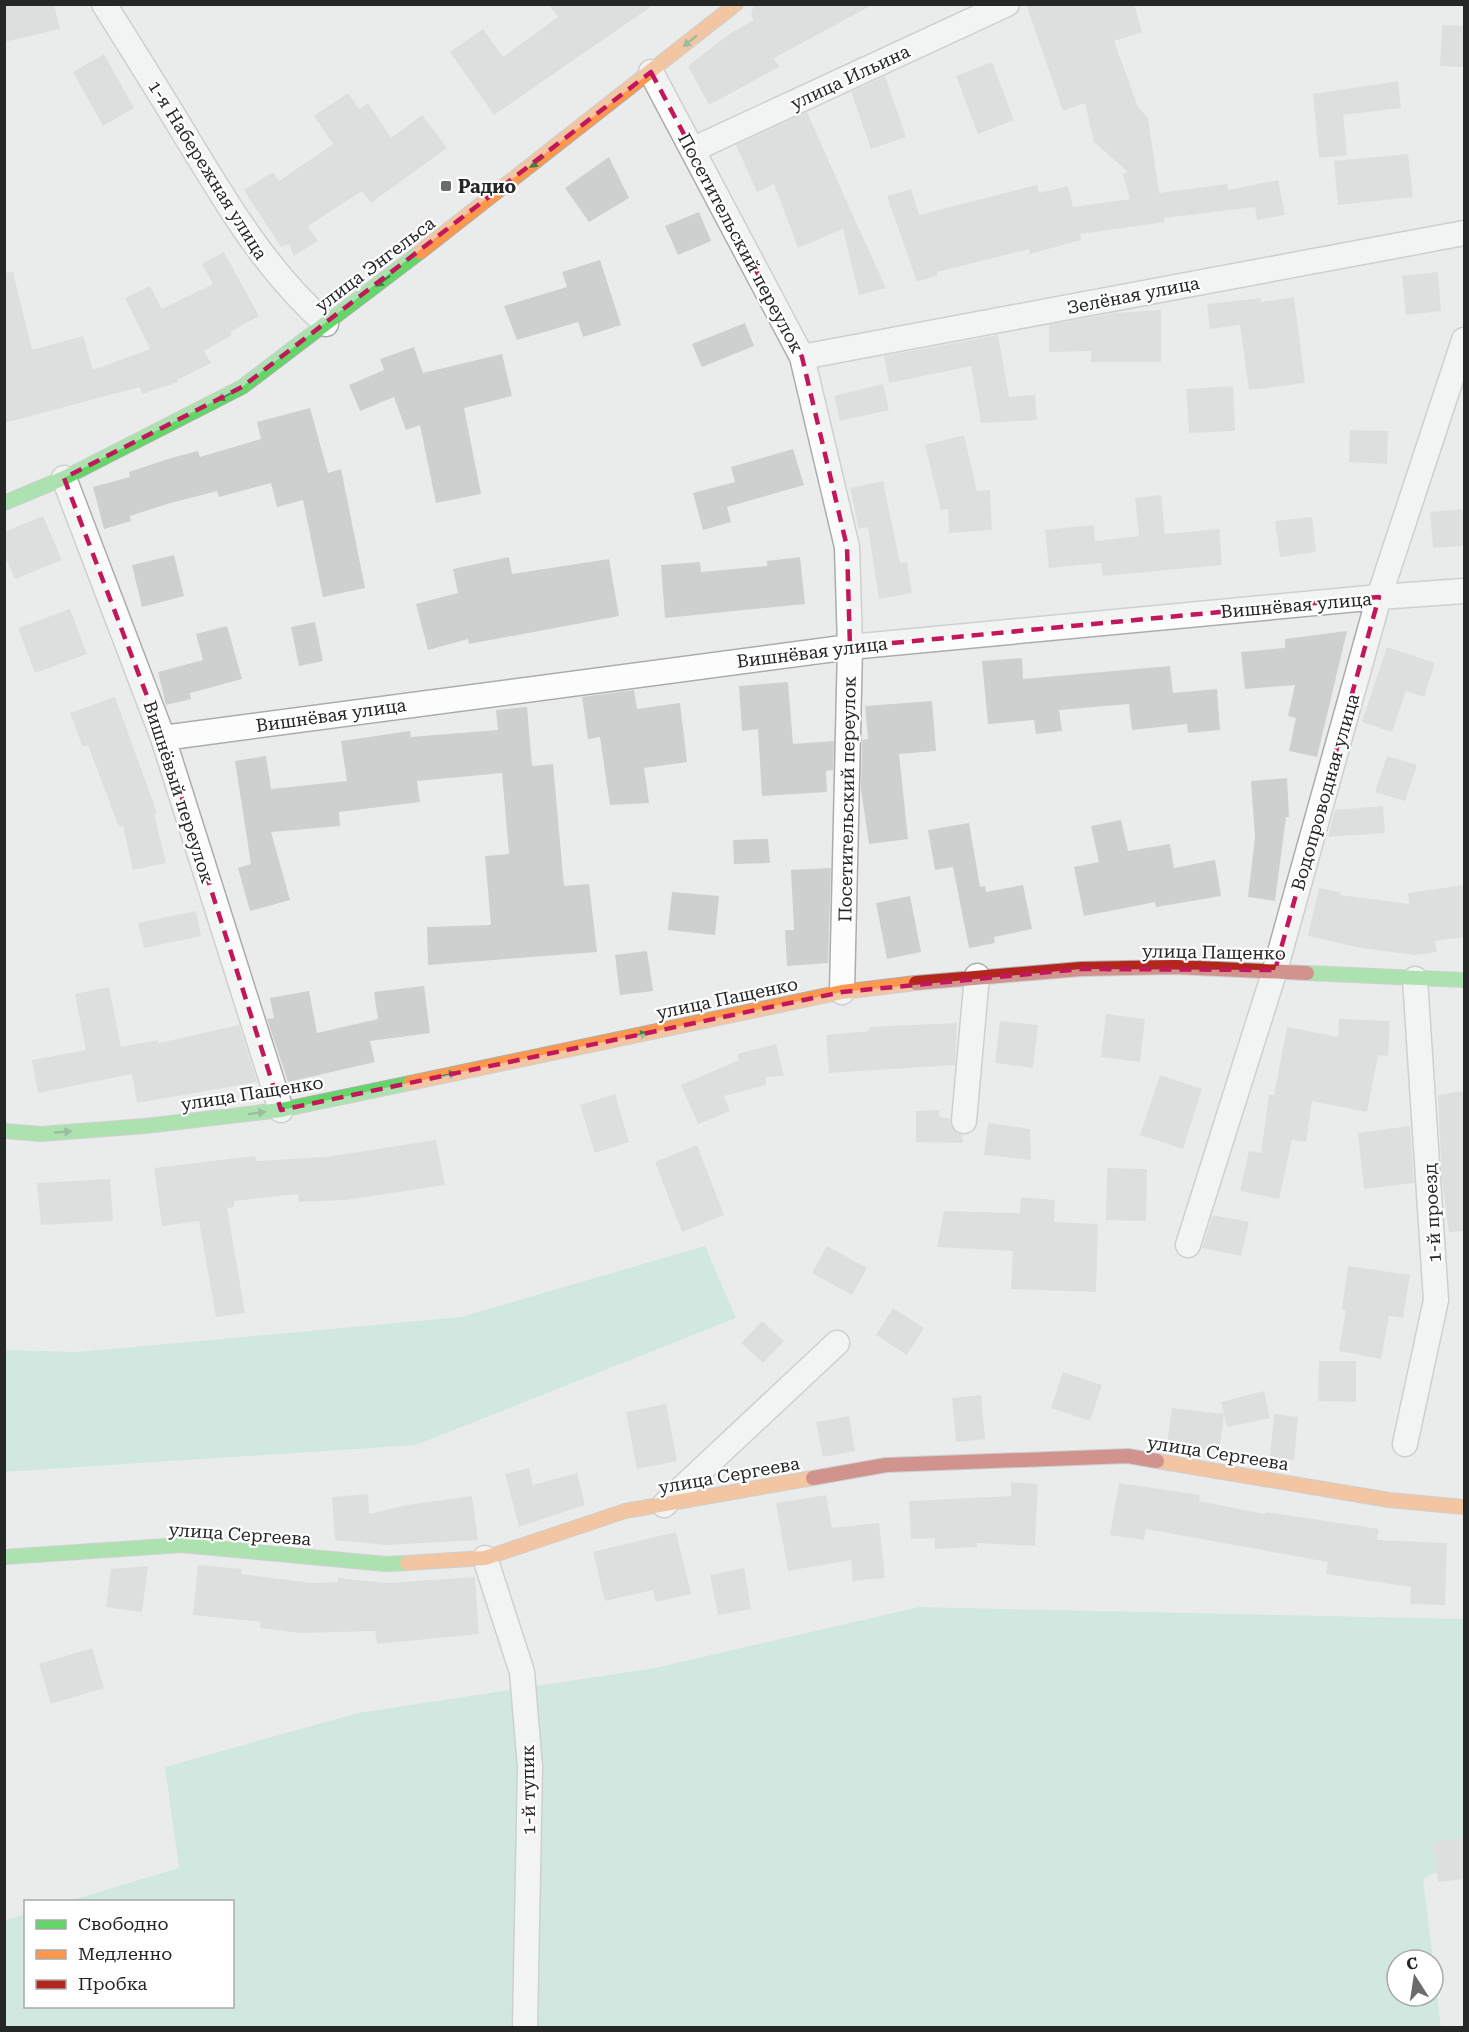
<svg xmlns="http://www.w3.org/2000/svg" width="1469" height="2032" font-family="'Roboto Serif',serif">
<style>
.green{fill:#b1e2d1}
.building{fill:#cecfcf}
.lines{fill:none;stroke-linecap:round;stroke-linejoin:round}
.street-casing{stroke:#abadac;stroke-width:27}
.fast-casing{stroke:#abadac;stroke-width:16}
.slow-casing{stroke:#abadac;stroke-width:16}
.jam-casing{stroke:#abadac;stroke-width:16}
.street{stroke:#fcfcfc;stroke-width:24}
.fast{stroke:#63d668;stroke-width:14}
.slow{stroke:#ff974d;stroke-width:14}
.jam{stroke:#b3261e;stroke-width:14}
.oneway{fill:#447e47}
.marked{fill:none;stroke:#c2185b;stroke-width:4.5;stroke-dasharray:12 8;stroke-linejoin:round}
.poi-dot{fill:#6a6c6b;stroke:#fff;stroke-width:2}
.labels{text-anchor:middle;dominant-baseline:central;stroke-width:4.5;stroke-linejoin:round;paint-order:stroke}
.street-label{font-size:18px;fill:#252726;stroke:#fff}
.poi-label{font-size:18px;font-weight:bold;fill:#252726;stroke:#fff;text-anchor:start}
</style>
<rect width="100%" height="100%" fill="#eaeceb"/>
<path class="green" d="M705 1246 736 1318 416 1445 5 1472V1350L78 1352 461 1317Z
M919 1607 1464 1619V1858L1423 1879 1433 1960H1397V1996H1433V1962L1441 2027H5L4 1921 25 1914 26 2006H232V1902L69 1901 179 1868 165 1767 358 1713 655 1668Z"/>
<path class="building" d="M4 4H54L60 29 4 42Z
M548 4H655L494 115 450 52 483 29 503 57 558 17Z
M754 4H874L774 58 779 67 709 105 688 66 729 34 754 20 751 15Z
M1026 4H1134L1142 32 1114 41 1138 107 1148 118 1159 193 1227 184 1228 190 1278 180 1285 215 1257 220 1255 207 1164 218 1165 222 1080 234 1081 240 1030 254 1029 249 937 272 938 275 917 282 887 196 911 189 919 215 1037 185 1039 193 1068 186 1073 207 1130 199 1123 174 1128 172 1094 142 1085 103 1063 111Z
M1442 25 1464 26V67L1440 66Z
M104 54 134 108 103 126 73 72Z
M992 62 1014 120 978 134 956 76Z
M885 76 906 137 871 149 851 92Z
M1398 81 1401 108 1343 115 1347 155 1319 158 1313 94Z
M348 93 359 109 368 103 391 138 422 115 447 148 371 203 362 191 308 226 318 241 294 256 289 244 281 247 244 190 273 172 279 181 333 144 314 116Z
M807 112 850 209 886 288 859 295 843 229 798 248 774 184 757 192 736 145Z
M1408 154 1413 197 1338 205 1334 161Z
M609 157 629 198 589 222 565 188Z
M699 212 711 241 678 255 665 226Z
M224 252 259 316 230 332 232 335 204 351 211 363 177 380 178 382 142 394 140 387 4 423V273L13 272 32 350 83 336 93 370 150 349 125 298 150 286 162 309 213 284 202 264Z
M600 260 621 325 583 337 578 322 517 340 504 306 567 287 562 272Z
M1438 272 1441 311 1406 315 1402 276Z
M1294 297 1305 383 1249 390 1240 325 1210 329 1207 304 1261 298V302Z
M1161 310V362H1091V351L1049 352V325L1115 313Z
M745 323 754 346 702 367 692 344Z
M998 335 1009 397 1035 395 1037 420 981 423 971 366 889 383 884 356Z
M414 347 423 373 502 354 512 396 464 408 481 494 436 503 420 425 406 430 394 397 360 411 349 385 384 370 380 359Z
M883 384 889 410 840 421 834 396Z
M1233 386 1235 431 1189 433 1186 389Z
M310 408 328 473 341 469 365 588 323 597 303 500 277 507 271 483 219 497 217 491 167 504 130 516 131 521 104 529 93 487 130 477 129 472 171 458 198 451 200 457 261 439 257 422Z
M1350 430 1388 431 1387 464 1349 462Z
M964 435 977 491 990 490 992 530 949 533 948 509 941 510 925 445Z
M793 449 804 485 727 507 731 522 703 530 693 493 735 482 731 467Z
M883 481 900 563 907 562 912 593 879 599 868 527 859 529 850 488Z
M1161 495 1165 534 1219 529 1222 565 1103 576 1101 563 1049 568 1045 530 1094 525 1095 541 1139 536 1135 498Z
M1464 509V546L1433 548 1430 512Z
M43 516 62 560 15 579 4 554V532Z
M1312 517 1316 552 1280 557 1275 521Z
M174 555 184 596 142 607 132 565Z
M509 557 512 574 609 559 619 616 469 644 468 639 428 650 416 604 458 593 453 569Z
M800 557 805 604 665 618 661 565 700 562 701 572 767 566V561Z
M70 609 87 654 35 673 18 628Z
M315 622 323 661 299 666 291 627Z
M227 626 242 679 190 693 191 699 166 705 158 672 203 660 196 634Z
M1347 631 1317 757 1289 751 1296 718 1288 716 1295 685 1245 689 1241 652 1285 648V639Z
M1387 647 1435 663 1424 697 1406 691 1392 732 1362 722Z
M1022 658 1023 679 1170 666 1173 693 1217 689 1220 730 1188 733 1187 724 1132 730 1129 704 1059 710 1062 731 1036 734 1034 720 988 724 982 661Z
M788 682 793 744 834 741 833 770 826 771 827 792 762 796 758 729 742 731 739 686Z
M634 690 637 709 680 703 687 762 644 768 649 803 610 805 600 737 588 739 582 697Z
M115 697 157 813 154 814 166 863 133 870 123 826 119 827 88 745 83 747 70 713Z
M932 701 936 751 899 754 908 839 869 844 861 789 862 740 868 739 865 706Z
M527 707 532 766 553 764 564 886 589 884 597 952 428 965 427 927 491 925 485 856 509 854 502 773 417 781 420 802 339 812 340 826 271 832 290 900 250 911 238 868 251 864 235 761 266 756 271 789 347 781 341 741 410 731 411 737 498 730 496 710Z
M1387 756 1417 765 1405 801 1375 792Z
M1287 778 1289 817H1286L1275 901 1248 897 1255 837 1251 781Z
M1383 806 1385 833 1328 837 1335 810Z
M1121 820 1128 851 1170 844 1174 868 1215 860 1221 896 1156 907 1155 902 1084 916 1074 867 1099 862 1091 826Z
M969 823 980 887 985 886 986 892 1023 885 1032 929 994 937 995 943 969 948 953 867 935 870 928 830Z
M768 839 770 863 734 864 733 840Z
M831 868 828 963 787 966 785 930H794L791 870Z
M1464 885V937L1435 941 1437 952 1415 955 1361 948 1308 936 1319 888 1341 892 1340 895 1409 904 1408 893Z
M672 892 719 896 715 935 668 930Z
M910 896 921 952 887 959 876 903Z
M196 911 201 936 144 948 138 923Z
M647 951 653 991 620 995 615 955Z
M424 986 430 1033 370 1041 375 1062 288 1082 267 1019 274 1018 270 998 309 991 317 1033 378 1019 374 992Z
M109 987 121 1047 158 1040 159 1043 239 1025 257 1082 137 1103 132 1074 38 1093 32 1060 86 1050 75 994Z
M1106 1014 1145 1019 1140 1062 1101 1057Z
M1339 1019 1390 1021 1388 1056 1378 1055 1367 1112 1312 1101 1306 1142 1292 1140 1279 1199 1240 1191 1249 1151 1261 1153 1269 1095H1274L1287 1027 1338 1037Z
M1000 1021 1038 1025 1033 1068 995 1063Z
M957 1023 955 1065 829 1073 826 1035 869 1031V1027Z
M776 1044 784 1076 766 1077V1085L724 1096 730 1111 698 1124 681 1085 739 1060 737 1054Z
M1160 1075 1202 1089 1183 1149 1140 1135Z
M1464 1091V1231L1449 1232 1442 1180 1438 1095Z
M615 1094 629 1142 595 1153 580 1105Z
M939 1110V1117L950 1118 951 1127 962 1135 963 1143 916 1142V1111Z
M988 1123 1030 1129 1031 1160 984 1155Z
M1410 1126 1414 1183 1364 1189 1358 1133Z
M436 1140 445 1185 346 1200 299 1202 298 1194 234 1201V1207L227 1208 245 1313 216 1317 199 1221 162 1226 154 1168 255 1156 256 1161 326 1157Z
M697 1145 724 1215 682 1232 655 1162Z
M1107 1168 1147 1169 1146 1221 1106 1220Z
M110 1179 113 1221 41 1225 37 1183Z
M1021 1197 1055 1200 1054 1222 1098 1224 1096 1292 1011 1289 1013 1251 937 1247 944 1211 1020 1213Z
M1213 1215 1249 1222 1241 1256 1202 1248Z
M827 1246 867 1268 852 1295 812 1273Z
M1348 1266 1410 1275 1403 1318 1389 1316 1381 1359 1339 1351 1346 1310 1342 1309Z
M893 1308 924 1328 907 1355 876 1335Z
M762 1321 784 1341 763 1363 741 1343Z
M1319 1361H1356V1402L1318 1401Z
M1063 1372 1102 1385 1090 1421 1051 1408Z
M1264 1391 1270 1418 1227 1427 1224 1415 1219 1452 1167 1444 1172 1408 1224 1414 1221 1402Z
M981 1395 985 1439 956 1442 952 1398Z
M666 1404 677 1461 637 1469 626 1412Z
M1274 1414 1298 1417 1294 1460 1270 1458Z
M849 1416 855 1451 823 1457 816 1422Z
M529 1468 533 1485 577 1473 585 1505 519 1527 505 1474Z
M1011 1482 1038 1484 1035 1546 977 1543V1547L935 1549V1538L911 1539 909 1501 1011 1496Z
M1119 1483 1200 1495 1199 1501 1265 1514 1266 1512 1379 1529 1377 1540 1447 1543 1445 1605 1410 1604 1411 1587 1326 1574 1328 1562 1146 1529 1144 1540 1110 1535Z
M368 1494 369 1514 407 1505 472 1496 478 1540 386 1545 335 1540 332 1497Z
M826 1495 832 1528 879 1523 885 1578 853 1581 851 1560 788 1571 776 1503Z
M676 1532 691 1594 656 1602 653 1590 605 1601 593 1552Z
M198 1565 242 1569 241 1574 313 1583 338 1582V1578L387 1583 475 1577 479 1634 377 1644 375 1631 301 1633 260 1628 261 1622 193 1615Z
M148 1566 142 1612 106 1607 111 1569Z
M744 1568 751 1609 718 1615 710 1575Z
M92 1648 104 1688 51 1704 39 1664Z
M1464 1838V1879L1438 1882 1433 1842Z"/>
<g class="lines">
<defs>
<path id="street" d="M104 4C131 47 158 90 184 133 227 204 264 268 326 324
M651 72 802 357 847 547 850 647 842 992
M694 149 1007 4
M802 357 1464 233
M64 478 163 738 281 1110
M163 738 850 647 1379 597 1464 591
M964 1121 977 976
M1188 1245 1275 970 1379 597 1464 340
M1405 1444 1436 1300 1415 979
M664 1505 837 1343
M485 1558 522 1672 530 1767 525 2028"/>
<path id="fast" d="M4 503 64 478 242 387 420 252
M1307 973 1464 980
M4 1131 41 1134 145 1126 281 1110 410 1083
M4 1557 182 1545 386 1564 407 1563"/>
<path id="slow" d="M420 252 736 4
M410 1083 842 992 916 983
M1157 1461 1389 1500 1464 1507
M407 1563 485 1558 625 1511 813 1478"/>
<path id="jam" d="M916 983 1081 969 1176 967 1307 973
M813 1478 886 1465 1128 1456 1157 1461"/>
</defs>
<use href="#street" class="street-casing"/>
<use href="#fast" class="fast-casing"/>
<use href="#slow" class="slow-casing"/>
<use href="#jam" class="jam-casing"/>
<use href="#street" class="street"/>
<use href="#fast" class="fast"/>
<use href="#slow" class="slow"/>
<use href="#jam" class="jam"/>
</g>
<defs><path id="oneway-solid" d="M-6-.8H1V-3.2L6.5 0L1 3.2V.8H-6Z" transform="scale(1.5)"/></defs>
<g class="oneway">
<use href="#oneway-solid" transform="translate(690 41) rotate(141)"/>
<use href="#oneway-solid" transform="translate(537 162) rotate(142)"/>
<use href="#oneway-solid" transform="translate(383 281) rotate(143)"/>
<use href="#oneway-solid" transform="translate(225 396) rotate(152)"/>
<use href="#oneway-solid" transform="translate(639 1035) rotate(-12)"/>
<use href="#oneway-solid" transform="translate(448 1075) rotate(-12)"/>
<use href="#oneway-solid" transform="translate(257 1113) rotate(-7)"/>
<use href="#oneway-solid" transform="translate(63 1132) rotate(-4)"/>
</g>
<path d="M0 0H1469V2032H0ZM651 72 802 357 847 547 850 647 1379 597 1275 970 1081 969 842 992 281 1110 163 738 64 478 242 387Z" fill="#eaeceb" fill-opacity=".55" fill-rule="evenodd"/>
<path class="marked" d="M651 72 802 357 847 547 850 647 1379 597 1275 970 1081 969 842 992 281 1110 163 738 64 478 242 387Z"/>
<rect class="poi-dot" x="440" y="180" width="12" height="12" rx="3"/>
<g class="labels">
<g class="street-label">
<text transform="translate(850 77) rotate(-25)">улица Ильина</text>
<text transform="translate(208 170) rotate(58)">1-я Набережная улица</text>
<text transform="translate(741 243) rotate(62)">Посетительский переулок</text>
<text transform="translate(375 264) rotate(-37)">улица Энгельса</text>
<text transform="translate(1133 295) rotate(-11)">Зелёная улица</text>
<text transform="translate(1296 605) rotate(-5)">Вишнёвая улица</text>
<text transform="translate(812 652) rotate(-7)">Вишнёвая улица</text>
<text transform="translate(331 715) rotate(-8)">Вишнёвая улица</text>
<text transform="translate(179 792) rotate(72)">Вишнёвый переулок</text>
<text transform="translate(1325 792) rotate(-74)">Водопроводная улица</text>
<text transform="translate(847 799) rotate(-89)">Посетительский переулок</text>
<text transform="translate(1214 952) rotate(1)">улица Пащенко</text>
<text transform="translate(727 998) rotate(-12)">улица Пащенко</text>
<text transform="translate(252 1093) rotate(-9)">улица Пащенко</text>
<text transform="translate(1432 1213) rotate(-93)">1-й проезд</text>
<text transform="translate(1218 1453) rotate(9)">улица Сергеева</text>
<text transform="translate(729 1475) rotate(-10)">улица Сергеева</text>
<text transform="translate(240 1534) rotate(4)">улица Сергеева</text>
<text transform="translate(528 1790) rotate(-91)">1-й тупик</text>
</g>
<g class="poi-label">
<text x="458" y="186">Радио</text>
</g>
</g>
<rect width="1469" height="2032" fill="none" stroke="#252726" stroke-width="12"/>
<rect x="24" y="1900" width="210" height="108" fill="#ffffff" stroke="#a8a9a8" stroke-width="1.5"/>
<rect x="36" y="1920" width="30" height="9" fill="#63d668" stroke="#a8a9a8" stroke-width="1.5"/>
<text x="78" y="1930" font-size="18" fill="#252726">Свободно</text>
<rect x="36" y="1950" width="30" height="9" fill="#ff974d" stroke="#a8a9a8" stroke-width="1.5"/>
<text x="78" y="1960" font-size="18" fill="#252726">Медленно</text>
<rect x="36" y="1980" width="30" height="9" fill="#b3261e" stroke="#a8a9a8" stroke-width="1.5"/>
<text x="78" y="1990" font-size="18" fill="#252726">Пробка</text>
<g transform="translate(1415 1978) rotate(348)"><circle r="28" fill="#ffffff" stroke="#a8a9a8" stroke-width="1.5"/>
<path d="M0-4.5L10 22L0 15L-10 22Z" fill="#6a6c6b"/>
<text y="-9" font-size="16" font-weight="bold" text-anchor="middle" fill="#252726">С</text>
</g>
</svg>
